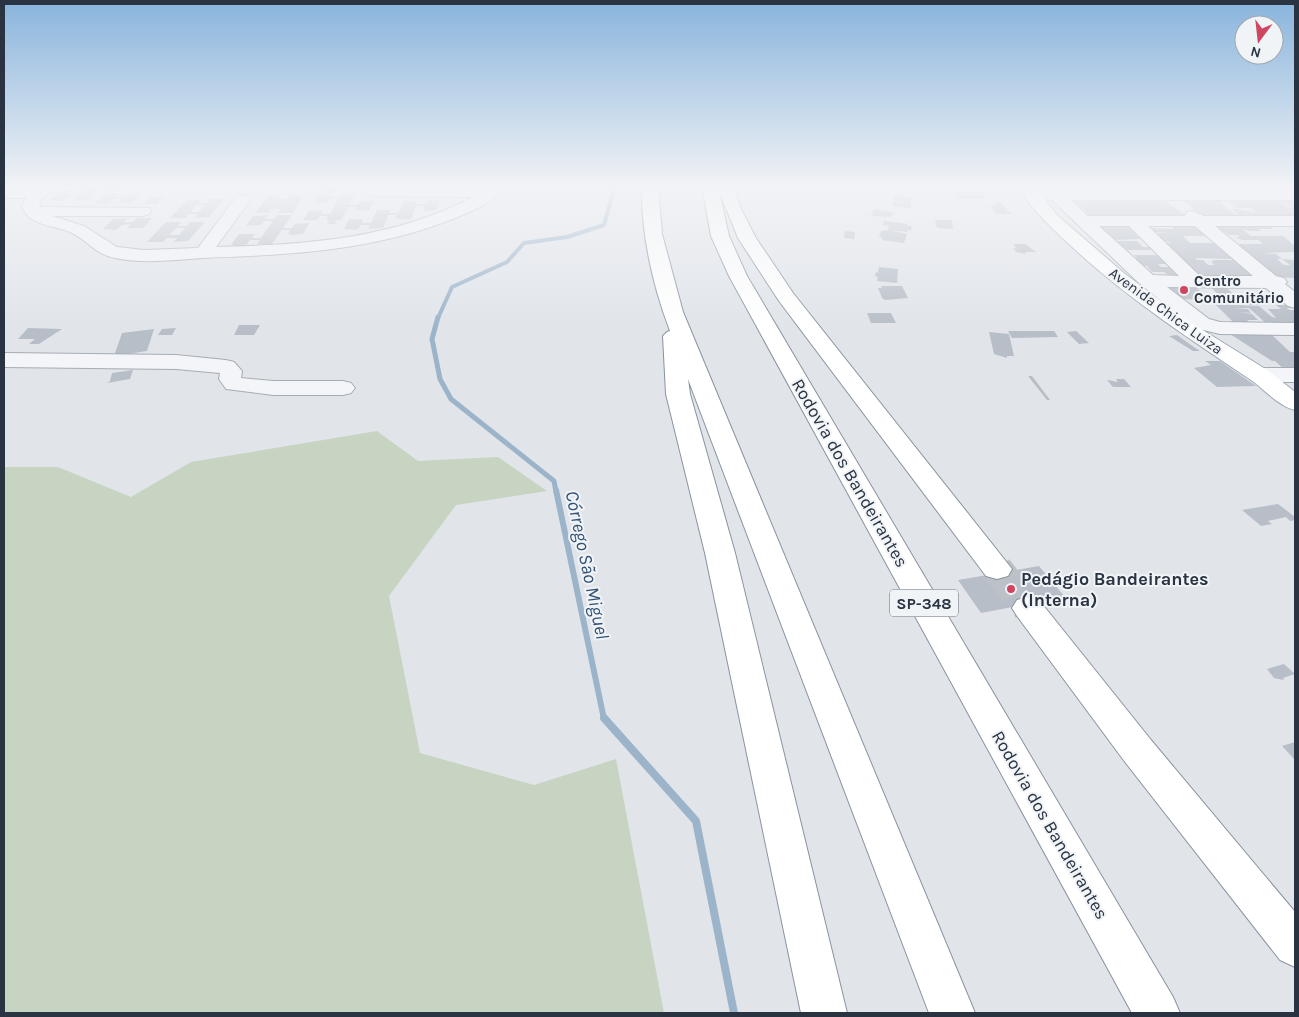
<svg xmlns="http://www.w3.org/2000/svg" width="1299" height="1017" font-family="Karla,sans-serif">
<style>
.green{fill:#c7d4c2}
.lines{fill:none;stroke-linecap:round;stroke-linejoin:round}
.stream-far3{stroke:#9cb4ca;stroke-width:4}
.stream-far2{stroke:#9cb4ca;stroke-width:5}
.stream-far1{stroke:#9cb4ca;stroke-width:6}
.stream{stroke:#9cb4ca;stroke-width:8}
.building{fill:#b8bec7;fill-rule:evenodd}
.highway-tunnel{stroke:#bcc1c8;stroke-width:31;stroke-dasharray:31 16;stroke-linecap:butt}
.minor-casing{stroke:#a6acb4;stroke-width:2}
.major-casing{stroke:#a0aab6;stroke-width:2}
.highway-casing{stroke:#8893a1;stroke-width:2}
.minor{fill:#f4f5f8;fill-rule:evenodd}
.major{fill:#fff;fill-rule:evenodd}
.highway{fill:#fff;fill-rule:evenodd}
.poi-dot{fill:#cf4660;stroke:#f1f4f7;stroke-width:2}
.labels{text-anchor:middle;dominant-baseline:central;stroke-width:4;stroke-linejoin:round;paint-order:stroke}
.far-poi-label{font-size:15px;font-weight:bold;fill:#293342;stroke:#f1f4f7;text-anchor:start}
.far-street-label{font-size:15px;fill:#293342;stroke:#f1f4f7}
.shield{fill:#f1f4f7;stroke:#656d78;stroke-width:1}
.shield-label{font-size:16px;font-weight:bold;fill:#293342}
.street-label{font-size:18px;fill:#293342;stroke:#f1f4f7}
.poi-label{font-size:18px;font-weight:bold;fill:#293342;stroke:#f1f4f7;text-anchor:start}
.water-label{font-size:19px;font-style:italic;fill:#335376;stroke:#f1f4f7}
</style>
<rect width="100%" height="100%" fill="#e1e5ea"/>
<path class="green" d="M377 431 418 461 498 457 547 491 456 505 389 596 420 753 534 785 616 759 664 1013H4V467H58L131 497 191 462Z"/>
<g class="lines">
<path class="stream-far3" d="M438 318 452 287 507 262 524 243 567 237 604 225 615 186"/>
<path class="stream-far2" d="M438 317 432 339 440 379 451 399 554 481 556 492"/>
<path class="stream-far1" d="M556 490 604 719"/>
<path class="stream" d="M604 718 696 821 734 1013"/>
</g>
<path class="building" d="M89 186H125L119 191 104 192 108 188H100L87 200H73L77 196 68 197 61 201 49 200 60 191H74L70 195 79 194Z
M1053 186H1065L1070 192H1050L1048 189H1055Z
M1096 186H1135L1142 193 1123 190 1127 193H1103Z
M340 188 337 193H321L324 189Z
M1184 188 1245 190 1249 193 1190 192Z
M954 192H982L985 199 957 198Z
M142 193 133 202 119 203 122 199H114L108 204 95 203 106 194H120L116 197H125L128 194Z
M355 193 349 205H358L360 201H374L369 210 355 211 357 207H348L341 220H335L334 221H336L335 224H327L330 221 326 220 328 216H320L317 220H303L309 211 323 210 321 214H330L338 199H329L327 203H313L319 194H333L331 197H339L341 194Z
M290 195H304L293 213H278L281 209H272L269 213H255L268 196H282L279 199H288Z
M895 195 905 196V198H911V208L893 206Z
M151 197H163L157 204H144Z
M1063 197H1165L1169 201H1165L1190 218H1085L1079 212H1086L1082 207H1075Z
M1180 198H1217L1227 208H1226L1243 219 1204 218Z
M1224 198 1278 199 1289 208H1292L1278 198H1295V219H1243L1231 208 1257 213 1251 208H1237Z
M210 199H224L209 217 195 218 197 214H188L185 218H170L187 200H201L198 203H207ZM196 205H205L199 212H191Z
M440 200 437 210 424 211V206H416L411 219H396L397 215H388L383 228 368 229 370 225H361L357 230 344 229 349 219H363L362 223H371L377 210H391L389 213H398L404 201H418L416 204H425L426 201Z
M1000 202 1002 204 1011 214H997L990 206H995L992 203Z
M874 209 893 212 891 217 871 216Z
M268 215 265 219H274L277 215H292L283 228H292L295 224 309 223 303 234 291 235 288 234 290 230H282L272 244H257L260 240H250L247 244 232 248 235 245H231L239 234H255L252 238H261L273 221H264L261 225 246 226 253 216Z
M128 218 124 222H133L137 218H152L143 228H127L131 224 122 225 116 230 103 229 113 219Z
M935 220H952L953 229 937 228Z
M884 221 908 224V226H912L911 231 907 230V232L888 230 907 234 904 243 882 240V237H879L881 231 888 230 889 225H883Z
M166 222H181L178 226H187L190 222H205L188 241 173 242 177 238H167L163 242H147ZM176 228H185L179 235H169Z
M1092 223H1125L1140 239 1111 240Z
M1169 224H1196L1211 236H1183L1190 243H1221L1234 259 1195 258 1197 260H1203L1208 265H1214L1211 261H1215L1213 260H1235L1240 265H1237L1244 266 1259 277H1198L1161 243H1171L1170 242 1160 241 1153 236H1160L1156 233H1175L1149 232 1146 228 1174 229Z
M1211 224 1268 225 1273 229H1258L1262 231H1250L1242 229 1251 236H1283L1295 246V254L1293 252 1260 253 1276 254 1282 259H1277L1284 265H1290L1282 259 1295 260V272L1293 271 1295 273V278L1275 277 1268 272H1272L1270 270H1265L1234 244H1263L1259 240H1242L1237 238 1236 237H1239L1238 235H1229Z
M845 231 855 232 854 239 844 238Z
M1116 241H1137L1143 247H1150L1154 250H1127Z
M1013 244H1025L1036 252H1025L1026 254 1016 252 1013 248 1017 249Z
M1134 255H1156L1161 258 1168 264H1158L1161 267H1169L1181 277H1171L1164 272H1152L1147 266H1142L1133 258H1137Z
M879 267 898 269 897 283 877 281 878 277 875 276 876 272 878 273Z
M1164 284H1192L1211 300 1179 299Z
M1208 284H1223L1237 298H1221Z
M881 286H902L908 298 885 300 882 298 878 288H882Z
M1239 298H1252L1259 305H1246Z
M1215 304 1259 306 1272 317 1276 318 1268 309H1281L1276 305H1290L1294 308H1287L1290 310H1295V326H1269L1249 308H1234L1248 309 1251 313 1239 312 1252 314 1258 320H1247L1254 326H1237Z
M867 313H891L896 323H871Z
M239 325H260L254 335H234Z
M28 328 62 329 39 344H29L35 339H18Z
M176 328 172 335H158L162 329Z
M154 329 147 351 114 356 122 333Z
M1008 331H1054L1058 337 1012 338Z
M1076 331 1089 343 1079 344 1067 332Z
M989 332 1009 334 1014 356H1007V358L994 354Z
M1230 334H1271L1290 352H1295V370H1285L1275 361H1272Z
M1177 335 1191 345 1200 351H1193L1169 336Z
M1205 361H1220L1256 386 1217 387 1194 368 1211 365Z
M133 370 130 379 107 383 110 381 112 373Z
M1028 376H1032L1050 400H1047Z
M1116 379H1124L1131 387H1113L1107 380 1118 382Z
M1278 504 1295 517V520L1290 521 1286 517 1268 521 1272 524 1261 526 1242 510Z
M1039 566 1065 597 981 613 958 580Z
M1284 664 1295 674 1283 678 1284 680 1274 678 1267 669Z
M1295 742V760L1282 746Z"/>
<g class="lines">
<path class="highway-tunnel" d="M997 569 1028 608"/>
<defs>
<path id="minor" d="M38 186H56L41 200 39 207 149 208 151 211 149 214 143 216H52L84 226 117 247 144 250 198 248 237 196H249L251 199 216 247C304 245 394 239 473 197L370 196 368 193 370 190 376 188 506 186C495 202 472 211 455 218 374 251 289 255 202 258 174 260 144 264 115 258 94 254 88 240 70 232 54 225 28 226 22 206L26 198H4V188H35Z
M1045 190H1295V200H1071L1088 216H1185L1187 212 1193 211 1203 216H1295V226H1215L1276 276 1284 278 1287 282 1285 284 1295 292V308L1288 306 1266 288 1167 287 1209 319 1220 322 1295 323V335L1220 334 1195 328 1140 284 1052 200 1039 198 1037 195 1039 192ZM1099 226H1129L1179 276 1153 275ZM1148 226H1195L1253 276H1200Z
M4 353 176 355 226 360 234 362 242 371 241 378 273 381H343L351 383 355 388 351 393 343 395H273L226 389 219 379 220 373 176 369 4 367Z
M1259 368H1295V382H1259L1251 380 1248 375 1251 370Z"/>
<path id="major" d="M1017 186H1033L1058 216 1125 274 1185 319 1267 370 1295 392V410C1277 406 1264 388 1248 378 1190 339 1135 303 1082 256 1058 234 1035 214 1017 186Z"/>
<path id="highway" d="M642 186H658L662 234 683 312 975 1013H929L688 379 690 394 735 553 847 1013H801L705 553 666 394 663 336 667 332 670 331C653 286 641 234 642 186Z
M702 186H733L741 209 756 238 793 293 1012 569 1008 576 997 579 986 576 779 301 738 238 719 191 729 236 747 276 1173 997 1180 1013H1132L729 276 711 236Z
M1028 597 1039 600 1151 740 1295 912V967L1280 960 1125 762 1017 616 1012 608 1017 600Z"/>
</defs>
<use href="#minor" class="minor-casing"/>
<use href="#major" class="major-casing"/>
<use href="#highway" class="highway-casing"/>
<use href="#minor" class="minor"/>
<use href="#major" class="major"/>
<use href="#highway" class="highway"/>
</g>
<linearGradient id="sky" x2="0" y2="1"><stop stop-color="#89b4dc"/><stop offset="0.57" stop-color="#f2f3f6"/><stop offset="1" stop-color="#f2f3f6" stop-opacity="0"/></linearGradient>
<rect width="1299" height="328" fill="url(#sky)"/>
<g class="poi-dot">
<circle cx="1184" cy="290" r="5"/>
<circle cx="1011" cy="589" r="5"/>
</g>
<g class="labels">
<g class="far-poi-label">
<text x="1194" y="281">Centro<tspan x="1194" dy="17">Comunitário</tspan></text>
</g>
<g class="far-street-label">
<text transform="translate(1166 311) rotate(36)">Avenida Chica Luiza</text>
</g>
<rect class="shield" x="890" y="589.5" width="68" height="27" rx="4"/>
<g class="shield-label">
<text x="924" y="603">SP-348</text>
</g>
<g class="street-label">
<text transform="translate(850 473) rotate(60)">Rodovia dos Bandeirantes</text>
<text transform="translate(1050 825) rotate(60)">Rodovia dos Bandeirantes</text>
</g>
<g class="poi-label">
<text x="1021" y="579">Pedágio Bandeirantes<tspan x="1021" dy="21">(Interna)</tspan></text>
</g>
<g class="water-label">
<text transform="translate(587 565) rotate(78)">Córrego São Miguel</text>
</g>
</g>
<rect width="1299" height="1017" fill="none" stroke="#293342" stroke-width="10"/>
<g transform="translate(1259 40) rotate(195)"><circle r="24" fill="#f1f4f7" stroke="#a1a7af"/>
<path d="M0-4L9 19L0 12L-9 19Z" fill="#cf4660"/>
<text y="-8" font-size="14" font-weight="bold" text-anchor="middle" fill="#293342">N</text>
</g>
</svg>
